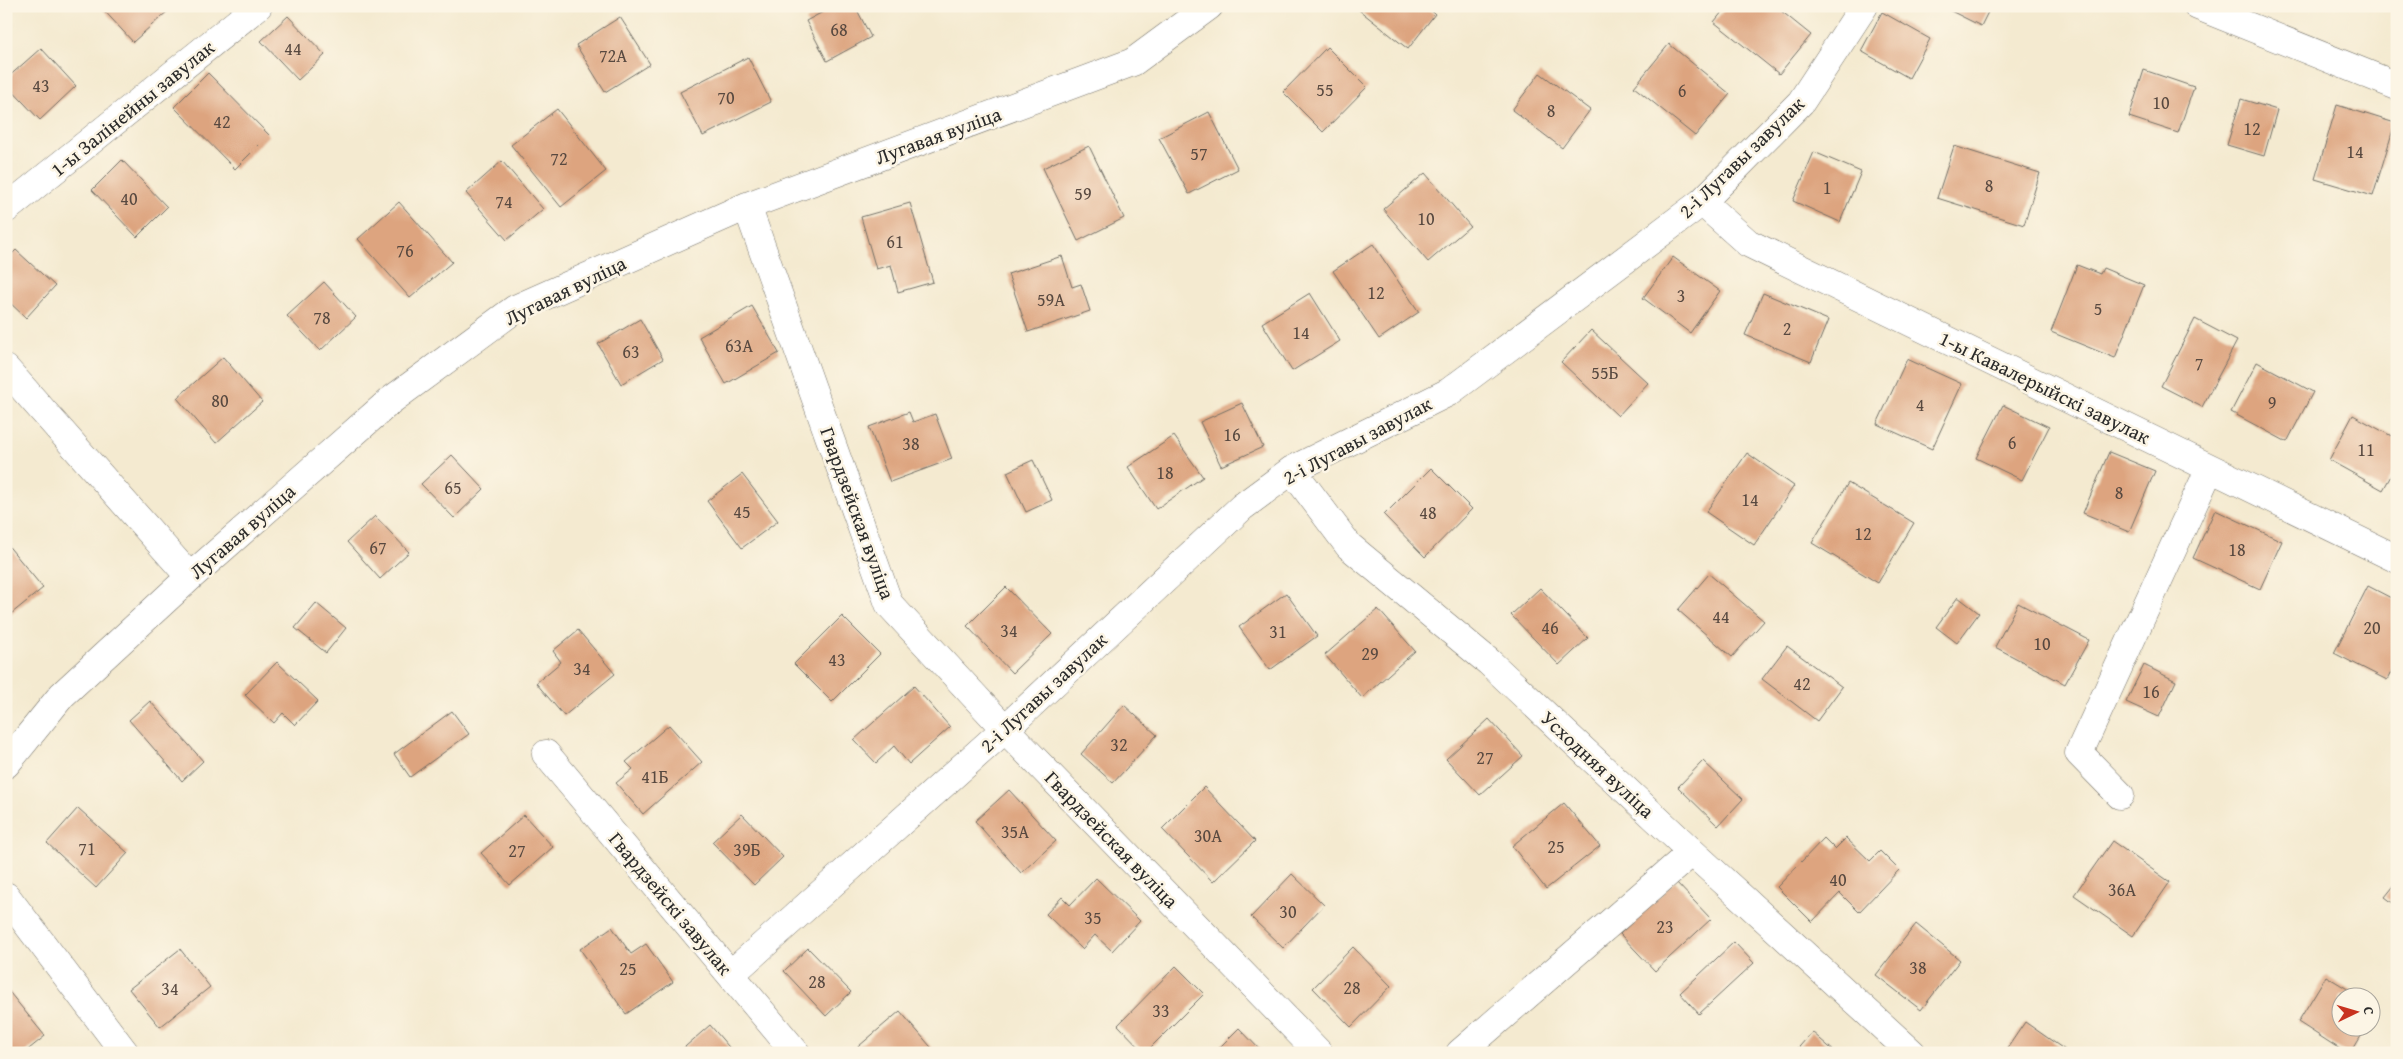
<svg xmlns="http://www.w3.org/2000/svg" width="2403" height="1059" font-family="'Gentium Book Plus',serif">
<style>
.building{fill:#dda47f}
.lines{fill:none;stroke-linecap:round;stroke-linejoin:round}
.minor-casing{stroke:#716e65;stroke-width:29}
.minor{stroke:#fff;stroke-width:28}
.labels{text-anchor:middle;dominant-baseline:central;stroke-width:5;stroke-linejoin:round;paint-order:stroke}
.number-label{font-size:18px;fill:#584940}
.street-label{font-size:20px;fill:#2b2b2b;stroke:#fcf5e5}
</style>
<rect width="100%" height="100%" fill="#fcf5e5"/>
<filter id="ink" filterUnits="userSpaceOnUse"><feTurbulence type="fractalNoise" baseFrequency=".02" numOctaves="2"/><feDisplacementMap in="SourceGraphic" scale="10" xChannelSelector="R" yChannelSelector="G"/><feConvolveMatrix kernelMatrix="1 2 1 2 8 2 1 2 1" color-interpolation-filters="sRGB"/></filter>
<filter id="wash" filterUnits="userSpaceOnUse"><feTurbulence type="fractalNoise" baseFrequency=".0096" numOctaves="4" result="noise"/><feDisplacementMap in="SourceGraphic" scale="20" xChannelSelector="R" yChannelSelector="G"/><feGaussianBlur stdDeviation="1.12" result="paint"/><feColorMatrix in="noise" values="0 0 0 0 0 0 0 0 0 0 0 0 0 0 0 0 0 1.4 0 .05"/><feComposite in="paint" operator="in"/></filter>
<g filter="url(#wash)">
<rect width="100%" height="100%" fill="#f4ead0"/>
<g id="blocks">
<path class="building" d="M100 6H167L170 9 133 42Z
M834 6H855L871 37 827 61 806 21Z
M1354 6H1426L1435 14 1408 49Z
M1727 6H1775L1811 35 1779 74 1714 22Z
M1941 6H1991L1981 26Z
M1882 12 1930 39 1909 78 1861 51Z
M288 16 325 55 298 80 261 41Z
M620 17 650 64 605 92 576 45Z
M1669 44 1730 94 1695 136 1634 87Z
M1327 47 1367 87 1323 132 1283 92Z
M41 48 76 86 40 120 6 84V79Z
M748 57 771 102 703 136 680 92Z
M2144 70 2194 87 2178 133 2129 117Z
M208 73 269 135 235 169 174 107Z
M1540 73 1590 110 1562 148 1512 110Z
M2241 99 2277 110 2264 156 2227 145Z
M2337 105 2395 123 2373 196 2315 179Z
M557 109 606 171 561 207 511 145Z
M1209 112 1238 169 1189 194 1159 138Z
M1089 146 1124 218 1078 241 1043 168Z
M1954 146 2040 173 2024 225 1937 198Z
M1814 152 1861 172 1840 222 1793 201Z
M122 160 167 207 137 237 92 190Z
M502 161 543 209 507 240 466 193Z
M1425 173 1470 226 1428 262 1383 209Z
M399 202 452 262 410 298 358 239Z
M910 203 933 282 898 292 891 265 876 269 861 217Z
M1373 244 1419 312 1379 339 1333 271Z
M16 250 55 286 26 318 6 299V260Z
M1062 256 1072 287 1081 284 1090 311 1028 332 1008 274Z
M1673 257 1720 291 1690 333 1643 298Z
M2077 265 2100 274 2103 268 2144 285 2115 358 2051 332Z
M324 282 356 317 320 351 287 316Z
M1310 293 1340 341 1292 371 1262 323Z
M1763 293 1828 320 1811 362 1745 335Z
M752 306 779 353 726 384 699 337Z
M640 319 663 359 621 384 598 344Z
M2195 319 2237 341 2202 407 2161 386Z
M1591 330 1648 383 1618 416 1561 362Z
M223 357 262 402 216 443 177 398Z
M1907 359 1962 384 1932 449 1877 424Z
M2257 362 2313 392 2287 442 2231 412Z
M1242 403 1263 447 1221 466 1200 422Z
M2003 405 2049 427 2022 480 1976 458Z
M909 412 913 422 935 414 952 459 890 482 869 427Z
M2353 415 2397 439V465L2383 490 2329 460Z
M1174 436 1203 477 1156 509 1128 467Z
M2109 452 2155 471 2129 532 2083 513Z
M1747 453 1794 486 1754 545 1706 512Z
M452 455 484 489 454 518 421 484Z
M1033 460 1052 500 1026 512 1007 472Z
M1431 468 1472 509 1425 557 1384 515Z
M742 474 778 521 742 548 707 501Z
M1848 483 1914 523 1878 583 1812 543Z
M2215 510 2282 541 2260 589 2193 558Z
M375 516 409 552 380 579 347 542Z
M6 543 43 588 6 618Z
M1709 574 1764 621 1732 657 1678 610Z
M2368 586 2397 601V661L2387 680 2334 653Z
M1006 587 1052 634 1012 673 967 626Z
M1540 588 1588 638 1559 665 1511 615Z
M1286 593 1317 636 1270 670 1239 627Z
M1958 597 1979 613 1957 643 1936 627Z
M316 603 346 628 326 653 295 628Z
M2018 603 2089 640 2065 684 1995 647Z
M1378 609 1415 651 1362 698 1325 655Z
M842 616 880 654 832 702 794 664Z
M578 630 615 674 564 716 536 683 561 662 553 651Z
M1787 646 1842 687 1817 721 1762 679Z
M277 662 318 701 295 725 283 713 274 723 245 695Z
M2144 665 2176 681 2159 717 2126 702Z
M914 686 950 727 909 764 894 746 876 763 854 740Z
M150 701 203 761 182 781 129 720Z
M1124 705 1157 735 1113 783 1081 754Z
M452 711 469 734 410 777 394 754Z
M1489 719 1523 756 1480 795 1446 759Z
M669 725 702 762 643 814 616 783 633 769 626 762Z
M1703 761 1743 799 1718 826 1678 787Z
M1204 787 1255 841 1213 882 1162 829Z
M1009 790 1056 841 1021 873 975 821Z
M1564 803 1600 846 1546 889 1512 846Z
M78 808 128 853 96 888 47 843Z
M742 814 783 857 754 885 712 842Z
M524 815 553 847 510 885 481 853Z
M1824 838 1835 849 1846 838 1870 861 1880 851 1899 870 1859 912 1840 893 1812 922 1777 887Z
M2112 841 2170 882 2133 936 2074 895Z
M1292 874 1324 905 1283 948 1251 917Z
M1096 878 1140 921 1112 951 1095 935 1082 949 1046 914 1062 897 1070 905Z
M1675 881 1711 919 1655 971 1620 934Z
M2397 882V906L2385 897Z
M1916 924 1960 960 1921 1010 1876 975Z
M612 927 631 954 646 944 673 982 626 1014 580 949Z
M1734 942 1754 963 1699 1014 1680 993Z
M1353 947 1391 986 1351 1027 1313 988Z
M808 948 851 992 826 1016 784 971Z
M180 949 210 987 160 1027 129 989Z
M1176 966 1204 994 1145 1053 1118 1025Z
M2326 976 2359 996H2340V1026H2367L2351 1053H2346L2298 1022Z
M6 988 45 1036 24 1053H6Z
M2370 1004 2378 1009 2370 1021Z
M900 1011 936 1053H853L852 1052Z
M2025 1022 2065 1050 2063 1053H2004Z
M710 1025 734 1053H678Z
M1239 1028 1263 1053H1214Z
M1812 1032 1836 1053H1794Z"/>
</g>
</g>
<g filter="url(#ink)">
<use href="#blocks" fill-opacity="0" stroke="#716e65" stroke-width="1"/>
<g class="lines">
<defs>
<path id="minor" d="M2198 6 2397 86
M1702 202 1748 243 2397 559
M747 206 889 604 1005 729 1319 1053
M6 209 258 6
M6 369 190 577
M1292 470 1349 546 1489 662 1692 852 1912 1053
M546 754 796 1053
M6 764 62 695 190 577 390 401 515 309 747 206 1133 62 1209 6
M2120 795 2079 753 2210 468
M6 896 125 1053
M731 974 1005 729 1242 507 1292 470 1449 392 1702 202 1801 102 1864 6
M1460 1053 1692 852"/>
</defs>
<use href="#minor" class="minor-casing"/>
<use href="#minor" class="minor"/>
</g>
</g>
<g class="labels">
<g class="number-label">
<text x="839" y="29">68</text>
<text x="293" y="48">44</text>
<text x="613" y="55">72А</text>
<text x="41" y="85">43</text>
<text x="1325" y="89">55</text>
<text x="1682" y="90">6</text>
<text x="726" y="97">70</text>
<text x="2161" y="102">10</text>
<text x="1551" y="110">8</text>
<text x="222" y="121">42</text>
<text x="2252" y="128">12</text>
<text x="2355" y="151">14</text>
<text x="1199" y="153">57</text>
<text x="559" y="158">72</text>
<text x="1989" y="185">8</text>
<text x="1827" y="187">1</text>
<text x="1083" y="193">59</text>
<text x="129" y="198">40</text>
<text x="504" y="201">74</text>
<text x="1426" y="218">10</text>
<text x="895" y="241">61</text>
<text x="405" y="250">76</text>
<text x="1376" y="292">12</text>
<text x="1681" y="295">3</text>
<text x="1051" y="299">59А</text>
<text x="2098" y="308">5</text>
<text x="322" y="317">78</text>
<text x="1787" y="328">2</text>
<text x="1301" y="332">14</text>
<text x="739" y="345">63А</text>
<text x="631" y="351">63</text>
<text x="2199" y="363">7</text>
<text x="1605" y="372">55Б</text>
<text x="220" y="400">80</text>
<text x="2272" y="402">9</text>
<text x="1920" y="404">4</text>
<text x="1232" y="434">16</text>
<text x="2012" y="442">6</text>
<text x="911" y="443">38</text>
<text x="2366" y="449">11</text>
<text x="1165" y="472">18</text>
<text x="453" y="487">65</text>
<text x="2119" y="492">8</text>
<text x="1750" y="499">14</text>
<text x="742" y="511">45</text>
<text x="1428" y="512">48</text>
<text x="1863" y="533">12</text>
<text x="378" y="547">67</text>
<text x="2237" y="549">18</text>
<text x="1721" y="616">44</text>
<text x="1550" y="627">46</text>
<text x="2372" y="627">20</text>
<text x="1009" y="630">34</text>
<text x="1278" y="631">31</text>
<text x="2042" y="643">10</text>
<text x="1370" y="653">29</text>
<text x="837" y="659">43</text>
<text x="582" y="668">34</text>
<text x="1802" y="683">42</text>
<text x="2151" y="691">16</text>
<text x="1119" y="744">32</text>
<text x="1485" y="757">27</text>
<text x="655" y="776">41Б</text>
<text x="1015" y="831">35А</text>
<text x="1208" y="835">30А</text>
<text x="1556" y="846">25</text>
<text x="87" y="848">71</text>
<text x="747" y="849">39Б</text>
<text x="517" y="850">27</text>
<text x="1838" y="879">40</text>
<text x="2122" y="889">36А</text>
<text x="1288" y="911">30</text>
<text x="1093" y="917">35</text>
<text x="1665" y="926">23</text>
<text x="1918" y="967">38</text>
<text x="628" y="968">25</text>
<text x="817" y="981">28</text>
<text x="1352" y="987">28</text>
<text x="170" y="988">34</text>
<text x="1161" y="1010">33</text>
</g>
<g class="street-label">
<text transform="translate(132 108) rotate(-39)">1-ы Залінейны завулак</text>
<text transform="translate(938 135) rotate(-20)">Лугавая вуліца</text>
<text transform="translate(1741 157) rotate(-44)">2-і Лугавы завулак</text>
<text transform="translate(565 290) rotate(-26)">Лугавая вуліца</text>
<text transform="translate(2045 387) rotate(26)">1-ы Кавалерыйскі завулак</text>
<text transform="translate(1357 440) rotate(-28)">2-і Лугавы завулак</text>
<text transform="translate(858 513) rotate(70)">Гвардзейская вуліца</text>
<text transform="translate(242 531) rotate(-41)">Лугавая вуліца</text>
<text transform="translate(1043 692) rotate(-43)">2-і Лугавы завулак</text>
<text transform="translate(1598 764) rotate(43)">Усходняя вуліца</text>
<text transform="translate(1112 839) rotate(46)">Гвардзейская вуліца</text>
<text transform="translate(671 903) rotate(50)">Гвардзейскі завулак</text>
</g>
</g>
<rect width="2403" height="1059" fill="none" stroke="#fcf5e5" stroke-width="25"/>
<g transform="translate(2356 1012) rotate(85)"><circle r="24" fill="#fcf5e5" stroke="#a8a49b"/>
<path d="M0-4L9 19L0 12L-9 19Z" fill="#c8321e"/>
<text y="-8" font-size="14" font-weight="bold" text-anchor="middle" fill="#2b2b2b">С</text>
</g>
</svg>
